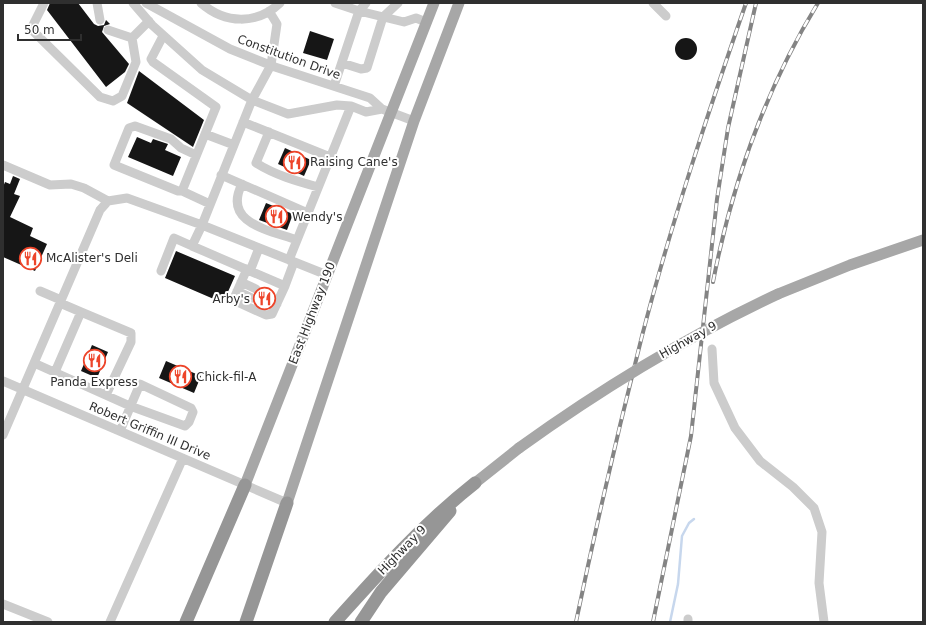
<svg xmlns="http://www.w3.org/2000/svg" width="926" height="625" font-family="'DejaVu Sans',sans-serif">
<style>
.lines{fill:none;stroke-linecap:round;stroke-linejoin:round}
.stream{stroke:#c7d7ed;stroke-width:2.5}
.building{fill:#161616}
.minor-tunnel{stroke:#d5d5d5;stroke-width:9;stroke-dasharray:9 4.5;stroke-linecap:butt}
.minor{stroke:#ccc;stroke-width:9}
.major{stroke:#a7a7a7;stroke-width:11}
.highway{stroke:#969696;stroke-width:13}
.rail-casing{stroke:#848484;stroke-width:4}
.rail{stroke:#fff;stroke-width:2.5;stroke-dasharray:8;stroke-linecap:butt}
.major-bridge{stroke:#a7a7a7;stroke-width:11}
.labels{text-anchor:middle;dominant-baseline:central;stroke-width:4;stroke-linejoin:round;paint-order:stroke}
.street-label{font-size:12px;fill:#2f2f2f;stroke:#fff}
.poi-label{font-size:12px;fill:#2f2f2f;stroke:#fff;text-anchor:start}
</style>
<rect width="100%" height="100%" fill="#fff"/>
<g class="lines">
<path class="stream" d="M670 622 678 584 682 536 689 523 694 519"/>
</g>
<path class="building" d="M50 3H78L94 24 98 26 104 25 106 20 110 24 104 26 102 32 129 64 125 72 106 87 47 10Z
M310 31 334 39 327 60 303 53Z
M675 49a11 11 0 1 1 22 0a11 11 0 1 1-22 0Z
M139 71 204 120 193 147 127 103Z
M137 137 151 143 153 139 168 144 165 150 181 157 173 176 128 157Z
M285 148 311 160 304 176 278 164Z
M13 176 20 179 14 194 20 196 10 217 33 228 30 236 47 244 35 271 3 257V187L5 182 10 184Z
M266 203 293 214 287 230 259 220Z
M176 251 235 276 223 303 165 278Z
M92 345 108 352 97 378 81 371Z
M166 361 201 376 194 393 159 378Z"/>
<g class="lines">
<path class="minor-tunnel" d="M254 294 263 298"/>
<path class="minor" d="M44 3 31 29 100 97 113 101 122 96 136 62 132 38 149 21
M97 3 100 20
M133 3 152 25 202 70 252 100 288 114 337 105 351 106 366 112 382 109
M146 3 230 49 275 67 370 98 382 109 414 121
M201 3C225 24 257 25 280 3
M335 3 359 11 366 3
M653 3 666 16
M269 11 277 24 271 65 252 100 202 225 327 275
M108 30 132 38
M163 36 151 59 153 62 216 107 182 191H178L114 165 129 128 135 126 171 139 181 148 196 155
M342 63 361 69 367 68 383 17 398 3
M334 86 359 11 404 22 416 18 426 22
M243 122 330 157
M269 132 256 163C275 175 296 181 318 187
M205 134 234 145
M3 165 50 185 71 184 84 188 108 201 127 198 202 225 192 246 174 238 161 271
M221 175 308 213
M242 184C222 223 269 230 297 240
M182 191 210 204
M192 246 250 271 259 248
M289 260 351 106
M247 269 235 296V301L266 315 272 314 285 286
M250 271 285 286 294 262
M241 282 256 289
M40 291 61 300
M237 291 252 298
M263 298 277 304
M81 312 131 333V342L106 395
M712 349 714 383 735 428 760 461 793 487 814 508 822 532 819 583 824 622
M34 363 130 406 185 426 189 422 193 412 191 408 140 384 120 431
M55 372 81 312 60 303
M3 381 287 503
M3 435 100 210 108 201
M3 604 48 622
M688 619V622
M110 622 183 458"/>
<path class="major" d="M778 294 850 265 923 240
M475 483 519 448
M245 485 434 3
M287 503 414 121 459 3"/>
<path class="highway" d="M186 622 245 485
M246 622 287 503
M335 622C379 573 423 524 475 483
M361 622 381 592 450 511"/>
<defs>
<path id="rail" d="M713 282C732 184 766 88 818 3
M576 622C596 526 618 431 642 336 671 224 708 113 746 3
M653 622 691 436 717 199 728 128 756 3"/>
</defs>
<use href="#rail" class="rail-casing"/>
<use href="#rail" class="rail"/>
<path class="major-bridge" d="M519 448C601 389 686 337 778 294"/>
</g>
<defs>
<symbol id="restaurant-ring" viewBox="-11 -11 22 22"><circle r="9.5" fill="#fff" stroke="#ed4429" stroke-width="1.5"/><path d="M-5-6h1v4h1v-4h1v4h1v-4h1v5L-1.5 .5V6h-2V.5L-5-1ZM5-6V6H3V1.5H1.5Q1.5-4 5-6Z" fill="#ed4429"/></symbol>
</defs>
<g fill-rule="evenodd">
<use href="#restaurant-ring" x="282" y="150" width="25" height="25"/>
<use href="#restaurant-ring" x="264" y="204" width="25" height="25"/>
<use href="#restaurant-ring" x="18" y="246" width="25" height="25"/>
<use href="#restaurant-ring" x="252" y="286" width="25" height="25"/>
<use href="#restaurant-ring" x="82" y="348" width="25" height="25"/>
<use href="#restaurant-ring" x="168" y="364" width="25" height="25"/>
</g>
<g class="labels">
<g class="street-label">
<text transform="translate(289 57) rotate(20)">Constitution Drive</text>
<text transform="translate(312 313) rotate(-69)">East Highway 190</text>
<text transform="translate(688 340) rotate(-29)">Highway 9</text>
<text transform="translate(150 431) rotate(23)">Robert Griffin III Drive</text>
<text transform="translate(402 550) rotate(-46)">Highway 9</text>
</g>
<g class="poi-label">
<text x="310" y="162">Raising Cane's</text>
<text x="292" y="217">Wendy's</text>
<text x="46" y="258">McAlister's Deli</text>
<text x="250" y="299" text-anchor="end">Arby's</text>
<text x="196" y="377">Chick-fil-A</text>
<text x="94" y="382" text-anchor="middle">Panda Express</text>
</g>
</g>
<rect width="926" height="625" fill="none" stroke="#2f2f2f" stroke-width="8"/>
<path d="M18 34v6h63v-6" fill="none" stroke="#2f2f2f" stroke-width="2"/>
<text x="24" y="34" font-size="12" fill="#2f2f2f" stroke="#ffffff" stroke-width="3" paint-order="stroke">50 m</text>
</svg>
